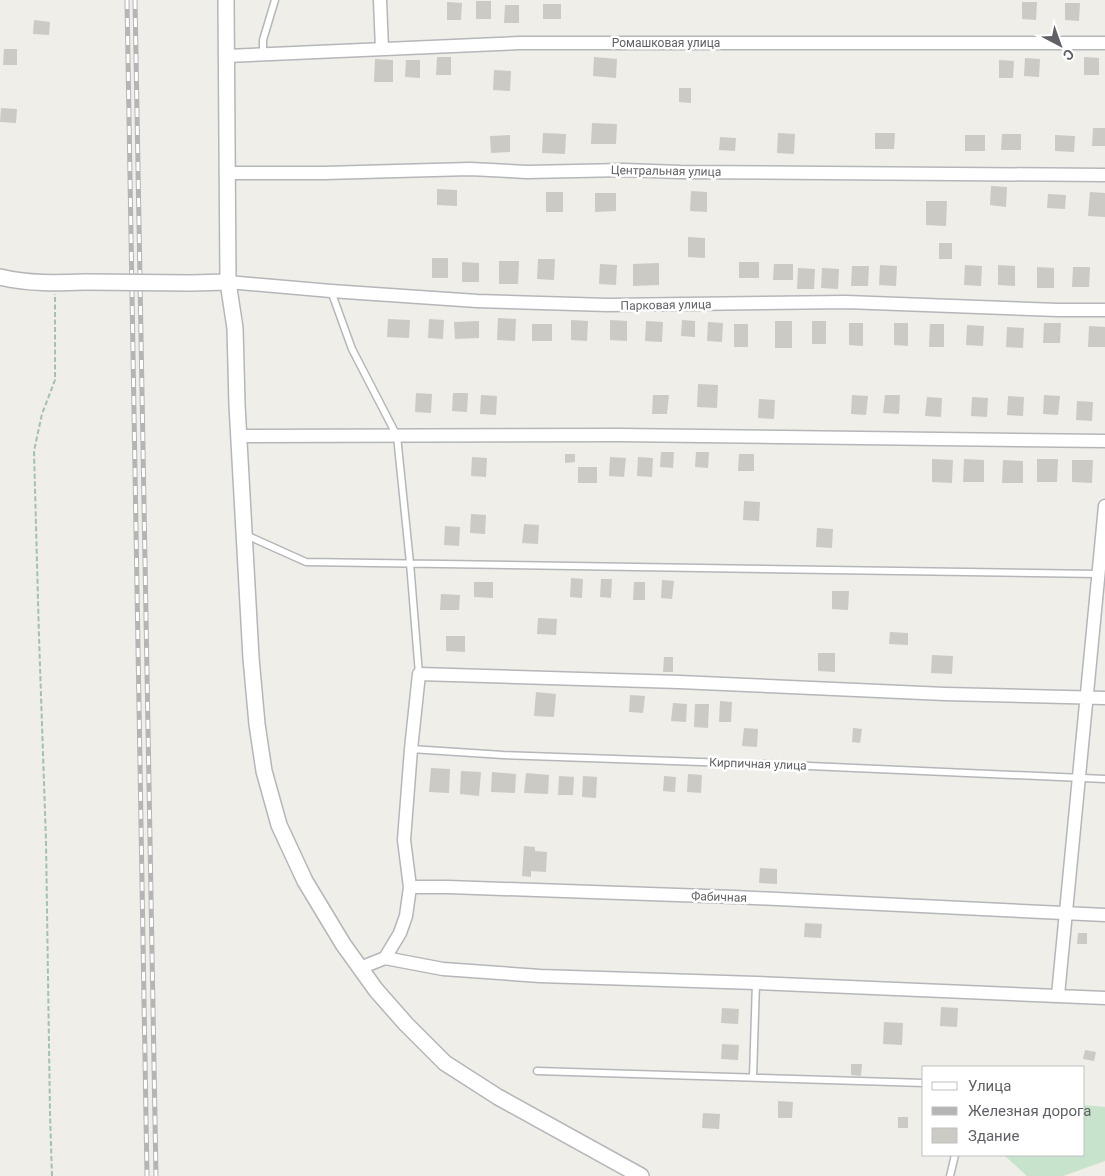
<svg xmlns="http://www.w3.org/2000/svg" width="1105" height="1176" font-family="Roboto,sans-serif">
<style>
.green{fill:#c8e3cb}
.building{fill:#cbcac4}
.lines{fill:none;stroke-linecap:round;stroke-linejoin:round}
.service-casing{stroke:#b5b6ba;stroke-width:9}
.minor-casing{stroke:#b5b6ba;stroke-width:15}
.tertiary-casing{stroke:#b5b6ba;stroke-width:18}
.path{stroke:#a1c2ad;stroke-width:2;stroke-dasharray:5 2.5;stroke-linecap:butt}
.service{stroke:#fff;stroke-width:6}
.minor{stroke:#fff;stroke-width:12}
.tertiary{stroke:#fff;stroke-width:15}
.rail-casing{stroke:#b5b5b6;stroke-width:5}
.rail{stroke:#fff;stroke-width:3;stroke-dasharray:9;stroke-linecap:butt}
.tertiary-bridge-casing{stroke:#b5b6ba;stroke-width:18;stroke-linecap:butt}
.tertiary-bridge{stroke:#fff;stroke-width:15}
.labels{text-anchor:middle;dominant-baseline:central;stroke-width:5;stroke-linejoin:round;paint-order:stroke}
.street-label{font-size:12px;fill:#5f6166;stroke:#fff}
</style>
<rect width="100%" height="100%" fill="#efeee8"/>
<path class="green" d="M1084 1105 1105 1107V1161L1063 1176H1027L1004 1155H1084Z"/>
<path class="building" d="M476 1H491V19H476Z
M447 2 462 3 461 20H447Z
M1022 2H1037L1036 20 1022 19Z
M1065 3H1080L1079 21 1065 20Z
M543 4H561V19H543Z
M505 5H519V23H504Z
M34 20 50 22 49 35 33 34Z
M4 49H17V65H3Z
M437 57H451V75H436Z
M594 57 617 59 616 78 593 76Z
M1084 57 1099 58V75H1084Z
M1025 58 1040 59 1039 77 1024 76Z
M375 59 393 60V82H374Z
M406 60H420V78L405 77Z
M999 60 1014 61 1013 78H999Z
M494 70 511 71 510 91 493 90Z
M679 88H691V103L679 102Z
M1 108 17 109 16 123 0 122Z
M592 123 617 124 616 144H591Z
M1093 128H1105V146H1092Z
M543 133 566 134 565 154 542 153Z
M778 133 795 134 794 154 777 153Z
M875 133H895L894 149H875Z
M1002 134H1021V150H1001Z
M510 135V152L491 153 490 136Z
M965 135H985V151H965Z
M1055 135 1075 136 1074 152 1055 151Z
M720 137 736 138 735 151 719 150Z
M991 186 1007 187 1006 207 990 205Z
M437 189 457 190V206L437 205Z
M691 191 707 192V212L690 211Z
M546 192H563V212H546Z
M1090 192 1105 193V217L1088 216Z
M595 193H616V211L595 212Z
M1048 194 1066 195 1065 209 1047 208Z
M926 201H947L946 226 926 225Z
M688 237 705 238V258L688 257Z
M939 243H952V259H939Z
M432 258H448V278H432Z
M538 259H555L554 280 537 279Z
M499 261H519L518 284H499Z
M462 262 479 263V282H462Z
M739 262H759V278H739Z
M659 263V285L633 286V264Z
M600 264 617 265 616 285 599 284Z
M774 264H793V280H773Z
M880 265 897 266 896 286 879 285Z
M965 265 982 266 981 286 964 285Z
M998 265 1015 266V286L998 285Z
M852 266H869L868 286H851Z
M1037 267 1054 268V288H1037Z
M1073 267H1090L1089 287H1072Z
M798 268 815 269 814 289H797Z
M822 268 839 269 838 289 821 288Z
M498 318 516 319 515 341 497 340Z
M388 319 410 320 409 338 387 337Z
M429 319 444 320 443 339 428 338Z
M571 320 588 321 587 341 571 340Z
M610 320 627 321V341L610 340Z
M682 320 695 321V337L681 336Z
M479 321V338L455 339 454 322Z
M646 321 663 322 662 342 645 341Z
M775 321H792V348H775Z
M812 321H826V344H812Z
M708 322 723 323 722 342 707 341Z
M849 323H863V346L849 345Z
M894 323H908V346L894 345Z
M1044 323H1061L1060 343H1043Z
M532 324H552V341H532Z
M734 324H748V347H734Z
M930 324H944V347H929Z
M967 325 984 326 983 346 966 345Z
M1089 326 1105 327V347H1088Z
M1007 327 1024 328 1023 348 1006 347Z
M698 384 718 385 717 408 697 407Z
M416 393 432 394 431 413 415 412Z
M453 393H468L467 412 452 411Z
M481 395 497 396 496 415 480 414Z
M653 395H669L667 414H652Z
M852 395 868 396 866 415 851 414Z
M885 395H900L899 414 883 413Z
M1044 395 1060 396 1058 415 1043 414Z
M1008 396 1024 397 1023 416 1007 415Z
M927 397 942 398 941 417 925 416Z
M972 397 988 398 987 417 971 416Z
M759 399 775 400 774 419 758 418Z
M1077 401 1093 402 1092 421 1076 420Z
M661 452H674L673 468 660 467Z
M696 452H709L708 468 695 467Z
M565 454H575V462L565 463Z
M739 454H754V471H738Z
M472 457 487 458 486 477 471 476Z
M610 457 626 458 624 477 609 476Z
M638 457 653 458 652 477 637 476Z
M932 459 953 460 952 483 932 482Z
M964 459 984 460V482H963Z
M1037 459H1058L1057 482H1037Z
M1003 460 1023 461V483H1002Z
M1072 460H1093L1092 483 1072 482Z
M578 467H597V483H578Z
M744 501 760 502 759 521 743 520Z
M471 514 486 515 485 534 470 533Z
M524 524 539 525 538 544 522 543Z
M445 526 460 527 459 546 444 545Z
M817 528 833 529 832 548 816 547Z
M571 578 583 579 582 598 570 597Z
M601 579H612L611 598 600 597Z
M662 580 674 581 672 599 661 598Z
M474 582H493V598L474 597Z
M634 582H645V600H633Z
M832 591H849L848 610 832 609Z
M441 594 460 595 459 610H440Z
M538 618 557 619 556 635 537 634Z
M890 632 908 633V645L889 644Z
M446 636H465V652L446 651Z
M818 653H835V672L818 671Z
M932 655 953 656 952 674 931 673Z
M664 657H673V672H663Z
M536 692 556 694 554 717 534 716Z
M630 695 645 696 643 713 629 712Z
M720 701 732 702 731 722H719Z
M673 703 687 704 686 722 671 721Z
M695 704H709L708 728 694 727Z
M744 728 758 729 757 747 742 746Z
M853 728 862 729 860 743 852 742Z
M431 768 450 769 449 793 429 792Z
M461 771 481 772 479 796 460 794Z
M492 772 516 774 515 793 491 792Z
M526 773 549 775 548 794 524 793Z
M688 774 702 775 701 793 687 792Z
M559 776 574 777 573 795H558Z
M583 776 597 777 596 798 582 797Z
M664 776 676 777 675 792 663 791Z
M524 846 535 847V851L547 852 546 872 531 871V877L522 876Z
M760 868 777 869V884L759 883Z
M805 923 822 924 821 938 804 937Z
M1078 933H1087V944H1077Z
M941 1007 958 1008 957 1027 940 1026Z
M722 1008 739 1009 738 1024 721 1023Z
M884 1022 903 1023 902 1045 883 1044Z
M722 1044 739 1045 738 1060 721 1059Z
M1085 1050 1096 1052 1094 1061 1083 1059Z
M851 1064H862L861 1076 851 1075Z
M778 1101 793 1102 792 1118H778Z
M703 1113 720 1114 719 1129 702 1128Z
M898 1117H908V1128H898Z"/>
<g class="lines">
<defs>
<path id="service" d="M263 55V40L275 0
M331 291 352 349 397 436 410 563 419 674
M246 535 306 562 1099 574
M411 749 503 755 787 765 1105 779
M537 1071 924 1083
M753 1077 756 983
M950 1176 955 1155"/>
<path id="minor" d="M380 0 382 49
M227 56 520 43H1105
M227 173H324L470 169 527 172 624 170 680 172 1105 175
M228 282 331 291 477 301 608 305 846 302 1058 310H1105
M239 436 619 435 1105 441
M410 887 404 840 411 749 419 674 679 682 945 694 1105 698
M385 958 400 933 406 916 410 887H448L734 897 1105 915
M360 968 385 958 443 969 540 976 756 983 1105 998
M1058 995 1105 506"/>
<path id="tertiary" d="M226 0 228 282
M0 277C28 284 57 283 86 282
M191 283 228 282 235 328 237 405 251 658 257 724 264 771 279 825 305 881 343 944 376 990 406 1024 445 1063 498 1097 641 1176"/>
</defs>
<use href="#service" class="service-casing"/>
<use href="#minor" class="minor-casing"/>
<use href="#tertiary" class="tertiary-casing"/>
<path class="path" d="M52 1176 50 1114 46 841 39 637 34 451 42 414 55 380V294"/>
<use href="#service" class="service"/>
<use href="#minor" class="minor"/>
<use href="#tertiary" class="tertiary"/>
<defs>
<path id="rail" d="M127 0 147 1176
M135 0 156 1176"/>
</defs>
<use href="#rail" class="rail-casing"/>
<use href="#rail" class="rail"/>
<defs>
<path id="tertiary-bridge" d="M86 282 191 283"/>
</defs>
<use href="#tertiary-bridge" class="tertiary-bridge-casing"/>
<use href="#tertiary-bridge" class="tertiary-bridge"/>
</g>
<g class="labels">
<g class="street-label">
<text x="666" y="43">Ромашковая улица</text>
<text transform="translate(666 171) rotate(1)">Центральная улица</text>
<text transform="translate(666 305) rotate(-1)">Парковая улица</text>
<text transform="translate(758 764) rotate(2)">Кирпичная улица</text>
<text transform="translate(719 897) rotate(2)">Фабичная</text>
</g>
</g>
<rect x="922" y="1066" width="162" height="90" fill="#ffffff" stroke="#bfc0c2"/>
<rect x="932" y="1082" width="25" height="8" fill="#ffffff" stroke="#bfc0c2"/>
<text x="968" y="1091" font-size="15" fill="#5f6166">Улица</text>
<rect x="932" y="1107" width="25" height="8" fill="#b5b5b6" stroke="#bfc0c2"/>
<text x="968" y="1116" font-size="15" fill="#5f6166">Железная дорога</text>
<rect x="932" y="1128" width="25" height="15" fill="#cbcac4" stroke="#bfc0c2"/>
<text x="968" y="1141" font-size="15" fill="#5f6166">Здание</text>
<g transform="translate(1060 45) rotate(139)" stroke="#ffffff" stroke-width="4" paint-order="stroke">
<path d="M0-4L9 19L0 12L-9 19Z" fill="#5f6166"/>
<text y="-8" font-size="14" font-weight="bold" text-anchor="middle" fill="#5f6166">С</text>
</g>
</svg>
